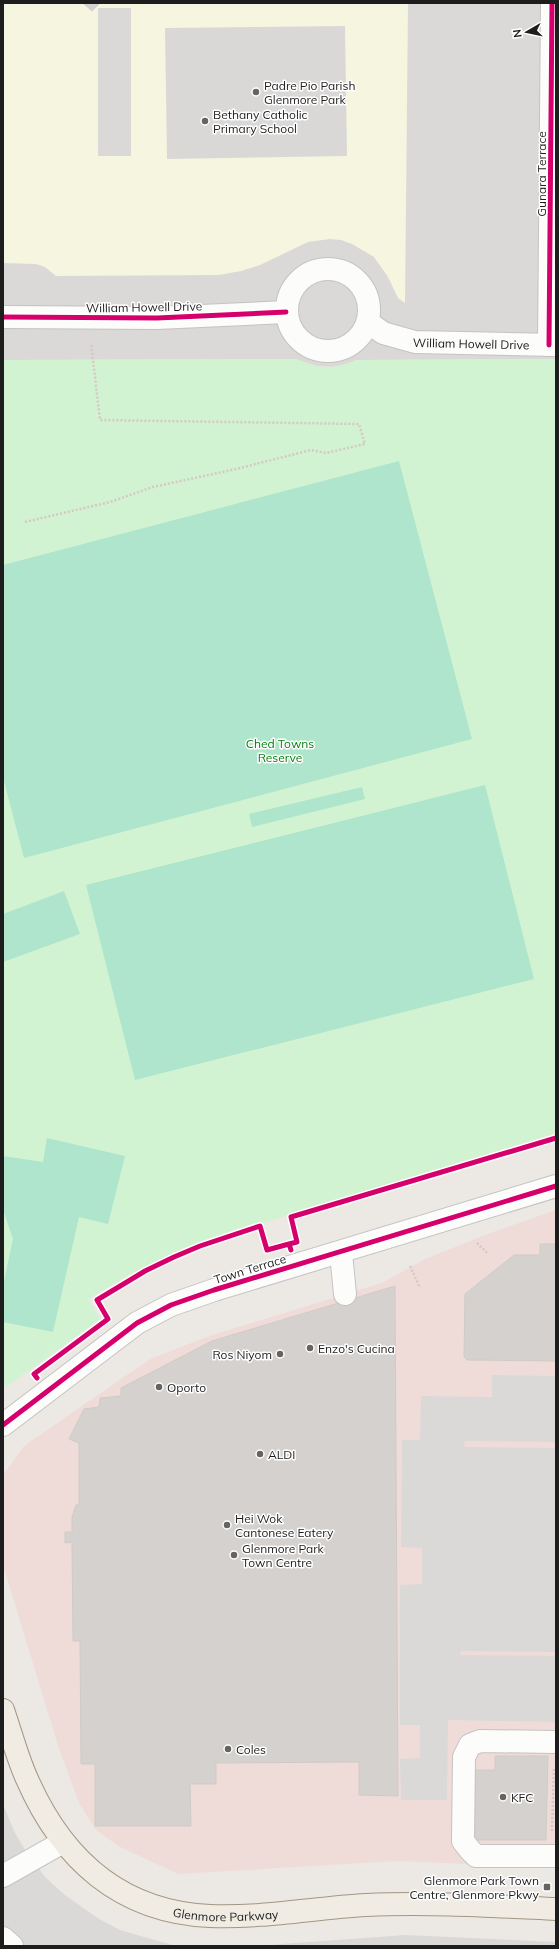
<svg xmlns="http://www.w3.org/2000/svg" width="559" height="1949" font-family="Mulish,sans-serif">
<style>
.residential{fill:#dbd9d7}
.commercial{fill:#efdcd9}
.education{fill:#f6f5e0}
.religious{fill:#dad8d7}
.park{fill:#d2f3d1}
.pitch{fill:#aee5cc}
.parking{fill:#dad9d7}
.building{fill:#d4d1ce;stroke:#cfcbc6}
.lines{fill:none;stroke-linecap:round;stroke-linejoin:round}
.minor-casing{stroke:#c4c3c1;stroke-width:24}
.major-casing{stroke:#a29682;stroke-width:24}
.path{stroke:#d7c7c4;stroke-width:2.5;stroke-dasharray:2 2;stroke-linecap:butt}
.minor{stroke:#fcfcfb;stroke-width:22}
.major{stroke:#f0ebe3;stroke-width:22}
.cycleway-casing{stroke:#fff;stroke-width:8}
.cycleway{stroke:#d6006c;stroke-width:5}
.poi-dot{fill:#656463;stroke:#fff;stroke-width:1.5}
.labels{text-anchor:middle;dominant-baseline:central;stroke-width:3;stroke-linejoin:round;paint-order:stroke}
.poi-label{font-size:12px;fill:#1d1d1d;stroke:#fff;text-anchor:start}
.street-label{font-size:12px;fill:#1d1d1d;stroke:#fff}
.park-label{font-size:12px;fill:#077f0e;stroke:#fff}
</style>
<rect width="100%" height="100%" fill="#ece9e5"/>
<path class="residential" d="M3 3H556V359L357 360 341 366 332 367 316 366 295 359 3 360Z
M3 1804 14 1831 27 1853 46 1878 65 1895 99 1919 120 1930 176 1946H3Z
M405 1935 556 1942V1946H254Z"/>
<path class="commercial" d="M556 1210V1868L398 1861 178 1874 118 1846 96 1830 79 1803 59 1749 3 1565V1475L24 1446 150 1359 209 1336 382 1283 425 1259 490 1233Z"/>
<path class="education" d="M3 3H408L405 303 398 298 388 277 374 257 352 244 341 240 330 239 308 242 260 265 241 271 219 275 56 276 45 267 36 264 3 263Z"/>
<path class="religious" d="M345 26 347 156 167 159 165 28Z"/>
<path class="park" d="M295 359C300 360 305 363 310 364 326 370 342 366 357 360L556 359V1133L201 1242C161 1258 125 1276 88 1299L100 1319 3 1389V360Z"/>
<path class="pitch" d="M399 461 472 739 24 858 3 777V565Z
M485 785 534 979 135 1080 86 885Z
M362 787 365 799 252 827 249 814Z
M64 891 80 934 3 962V914Z
M47 1138 125 1156 108 1224 79 1217 53 1332 3 1322V1286L13 1239 3 1209V1156L43 1162Z"/>
<path class="parking" d="M98 8H131V156H98Z
M492 1375 556 1376V1442L465 1441 464 1447 556 1448V1652L461 1651 460 1655 556 1656V1722L448 1720 447 1800H401L400 1759 420 1758V1725H400V1585L422 1584V1548L401 1547 402 1440H420L421 1396 492 1397Z"/>
<path class="building" d="M83 3H100L92 11Z
M540 1244H556V1361L467 1360 464 1357 465 1294 514 1255H540Z
M395 1286 398 1796 359 1795V1762L216 1763V1784H190L191 1826H95V1764H81L80 1641H73L72 1542 65 1543V1532H72V1517L76 1505H79V1443L69 1439 84 1409 99 1407 100 1398 121 1396V1388L212 1341Z
M495 1756H548L546 1840H473V1770H495Z"/>
<g class="lines">
<defs>
<g id="minor">
<circle cx="328" cy="310" r="41"/>
<path d="M3 317 157 318 286 312"/>
<path id="s1" d="M368 322 383 333 415 342 556 345"/>
<path d="M549 345 552 3"/>
<path d="M341 1253 345 1294"/>
<path d="M3 1425 137 1323 171 1305 214 1290 556 1186"/>
<path d="M556 1742 480 1741 470 1745 464 1757 463 1841 470 1850 476 1856H556"/>
<path d="M3 1876 63 1842"/>
<path d="M3 1938 12 1946"/>
</g>
<g id="major">
<path id="s2" d="M3 1710C11 1733 17 1757 27 1779 62 1859 120 1912 210 1916 263 1918 314 1908 366 1905 429 1902 493 1906 556 1909"/>
</g>
</defs>
<use href="#minor" class="minor-casing"/>
<use href="#major" class="major-casing"/>
<path class="path" d="M25 522 110 502 153 487 236 469 311 450 326 453 365 444 359 424 100 420 91 343
M477 1243 488 1254
M410 1266 420 1288
M552 1831 554 1768"/>
<use href="#minor" class="minor"/>
<use href="#major" class="major"/>
<defs>
<path id="cycleway" d="M3 317 157 318 286 312
M549 345 552 3
M291 1250 289 1244 297 1242 291 1217 556 1138
M37 1378 34 1374 108 1319 97 1300 145 1271 174 1257 200 1246 260 1226 267 1250 289 1244
M3 1425 137 1323 171 1305 214 1290 556 1186"/>
</defs>
<use href="#cycleway" class="cycleway-casing"/>
<use href="#cycleway" class="cycleway"/>
</g>
<g class="poi-dot">
<circle cx="256" cy="92" r="4"/>
<circle cx="205" cy="121" r="4"/>
<circle cx="310" cy="1348" r="4"/>
<circle cx="280" cy="1354" r="4"/>
<circle cx="159" cy="1387" r="4"/>
<circle cx="260" cy="1454" r="4"/>
<circle cx="227" cy="1525" r="4"/>
<circle cx="234" cy="1555" r="4"/>
<circle cx="228" cy="1749" r="4"/>
<circle cx="503" cy="1797" r="4"/>
<rect x="543" y="1883" width="8" height="8" rx="2"/>
</g>
<g class="labels">
<g class="poi-label">
<text x="264" y="85">Padre Pio Parish<tspan x="264" dy="14">Glenmore Park</tspan></text>
<text x="213" y="114">Bethany Catholic<tspan x="213" dy="14">Primary School</tspan></text>
<text x="318" y="1348">Enzo's Cucina</text>
<text x="272" y="1354" text-anchor="end">Ros Niyom</text>
<text x="167" y="1387">Oporto</text>
<text x="268" y="1454">ALDI</text>
<text x="235" y="1518">Hei Wok<tspan x="235" dy="14">Cantonese Eatery</tspan></text>
<text x="242" y="1548">Glenmore Park<tspan x="242" dy="14">Town Centre</tspan></text>
<text x="236" y="1749">Coles</text>
<text x="511" y="1797">KFC</text>
<text x="539" y="1880" text-anchor="end">Glenmore Park Town<tspan x="539" dy="14">Centre, Glenmore Pkwy</tspan></text>
</g>
<g class="street-label">
<text transform="translate(541 174) rotate(-90)">Gunara Terrace</text>
<text transform="translate(144 307) rotate(-1)">William Howell Drive</text>
<text stroke="none"><textPath href="#s1" startOffset="108">William Howell Drive</textPath></text>
<text transform="translate(250 1269) rotate(-17)">Town Terrace</text>
<text stroke="none"><textPath href="#s2" startOffset="331">Glenmore Parkway</textPath></text>
</g>
<g class="park-label">
<text x="280" y="743">Ched Towns<tspan x="280" dy="14">Reserve</tspan></text>
</g>
</g>
<rect width="559" height="1949" fill="none" stroke="#1d1d1d" stroke-width="8"/>
<g transform="translate(527 32) rotate(261)" stroke="#ffffff" stroke-width="3" paint-order="stroke">
<path d="M0-3L7 15L0 10L-7 15Z" fill="#1d1d1d"/>
<text y="-6" font-size="11" font-weight="bold" text-anchor="middle" fill="#1d1d1d">N</text>
</g>
</svg>
